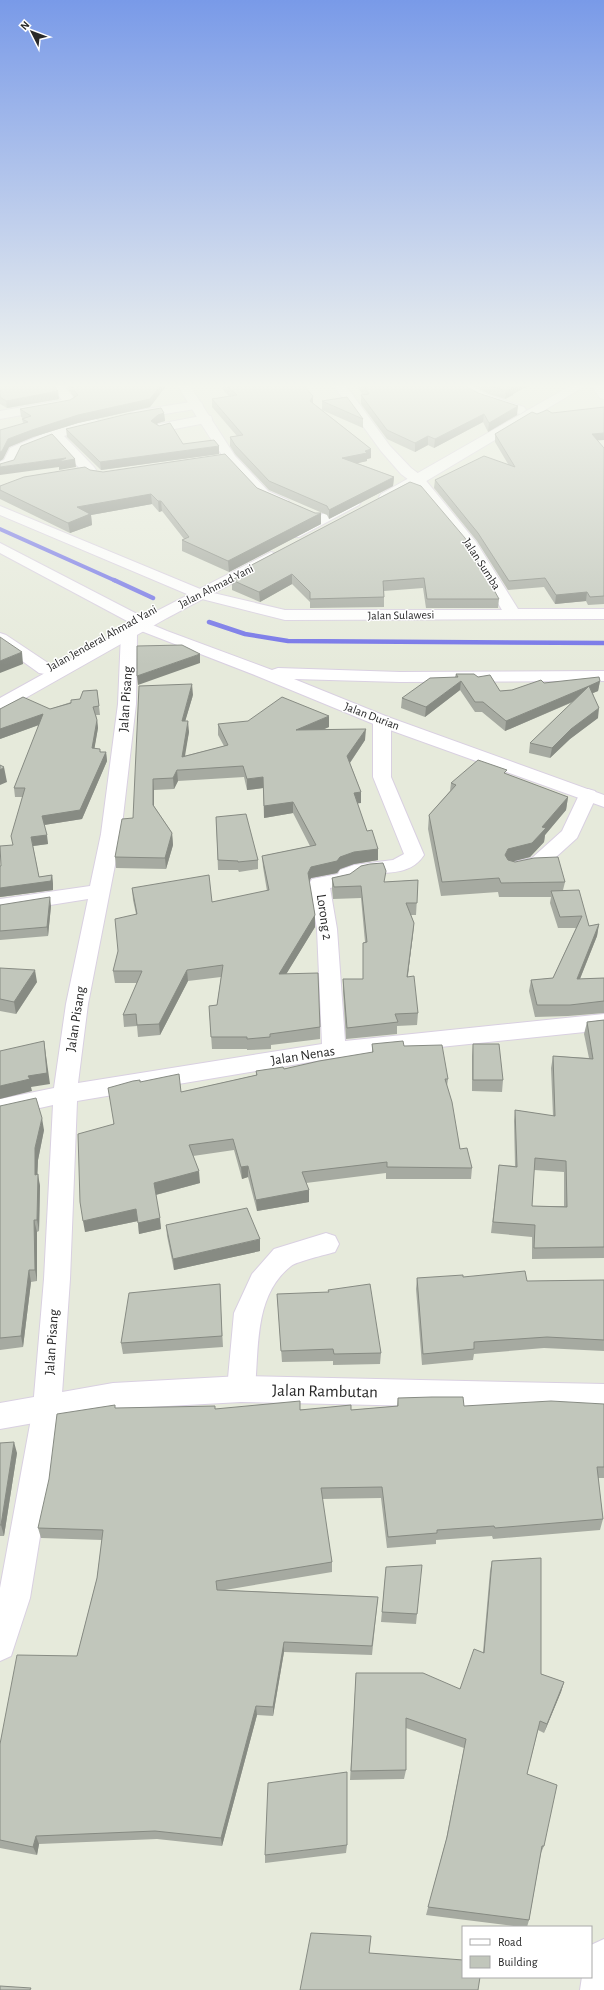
<svg xmlns="http://www.w3.org/2000/svg" width="604" height="1990" font-family="'Alegreya Sans',sans-serif">
<style>
.lines{fill:none;stroke-linecap:round;stroke-linejoin:round}
.stream-far1{stroke:#7373e8;stroke-width:4}
.stream{stroke:#7373e8;stroke-width:4.5}
.minor-casing{stroke:#d9d0e1;stroke-width:2}
.tertiary-casing{stroke:#d9d0e1;stroke-width:2}
.secondary-casing{stroke:#d9d0e1;stroke-width:2}
.minor{fill:#fff;fill-rule:evenodd}
.tertiary{fill:#fff;fill-rule:evenodd}
.secondary{fill:#fff;fill-rule:evenodd}
.wall{fill:#a6aaa1;fill-rule:evenodd}
.shaded-wall{fill:#878b83}
.building{fill:#c1c6bb;stroke:#878b83;fill-rule:evenodd}
.labels{text-anchor:middle;dominant-baseline:central;stroke-width:3;stroke-linejoin:round;paint-order:stroke}
.far-street-label{font-size:12px;fill:#292929;stroke:#fff}
.street-label{font-size:14px;fill:#292929;stroke:#fff}
.near-street-label{font-size:17px;fill:#292929;stroke:#fff}
</style>
<rect width="100%" height="100%" fill="#e6eadb"/>
<g class="lines">
<path class="stream-far1" d="M0 529 116 581"/>
<path class="stream" d="M114 580 153 598
M209 622 245 634 288 641 604 643"/>
<defs>
<path id="minor" d="M51 386H64L77 402 71 406 0 419V411L62 400Z
M334 386H346L390 446 411 468 423 477 476 542 518 609H604V619L285 620 194 597 0 515V506L205 591 285 610H502L465 547 413 483 401 474 381 451Z
M459 386H471L488 395 524 407 526 410 520 414C503 410 468 401 459 386Z
M592 386H604V399L600 398Z
M197 401 201 402 203 405 201 408 134 419 128 415 134 411Z
M206 415 211 416 212 419 211 422 159 432 153 428 159 424Z
M94 418 100 422 99 425 64 436 94 467 96 470 94 473H84L53 440 21 453 15 466 0 471V462L4 460 10 448 50 431Z
M0 543 141 616 143 619 141 622 135 624 129 622 0 553Z
M129 628 135 630 137 633 136 704 121 834 88 1004 78 1083 322 1044 317 929 309 884 312 879 338 874 340 870 354 865 393 860 404 854 373 777V721L376 717 382 716 388 717 391 721V777L424 855C409 878 383 870 361 876 357 877 357 880 354 882 349 886 336 887 330 888L337 929 345 1041 604 1014V1030L334 1058 77 1101 70 1279 61 1408 30 1598 11 1656 0 1661V1588L33 1408 44 1279 53 1105 0 1117V1099L54 1088 66 1004 88 899 0 913V899L90 886 101 834 118 704 121 633 123 630Z
M0 633 6 635 51 665 53 669 51 673 45 674 39 673 0 645Z
M588 789 595 791 597 795 577 838 545 867 517 873 510 871 507 867 510 863 532 858 562 831 579 795 581 791Z
M326 1233 335 1236 339 1244 335 1252C325 1255 298 1261 291 1266 254 1295 259 1347 255 1389L251 1398 241 1402 231 1398 227 1389 234 1313 252 1274 274 1249Z"/>
<path id="tertiary" d="M178 386H190L235 456 268 491 288 500 290 503 288 506C251 515 195 413 178 386Z
M135 614 141 616 148 623 167 631 272 670 278 668 400 672 604 671V681L400 682 294 679 388 717 604 795V807L376 725 257 676 136 629 127 619 129 616Z
M241 1376 604 1384V1410L241 1402 113 1409 0 1429V1403L113 1383Z
M604 1939V1990H580L582 1977H591V1945Z"/>
<path id="secondary" d="M570 386H585L423 483 391 500H381L379 497 381 494Z
M354 498 359 499 361 502 359 505 299 537H289L287 534 289 531Z
M271 552 276 554 279 557 276 560 167 618 6 709 0 710V698L155 612Z"/>
</defs>
<use href="#minor" class="minor-casing"/>
<use href="#tertiary" class="tertiary-casing"/>
<use href="#secondary" class="secondary-casing"/>
<use href="#minor" class="minor"/>
<use href="#tertiary" class="tertiary"/>
<use href="#secondary" class="secondary"/>
</g>
<path class="wall" d="M0 386 59 399 7 408 0 404Z
M66 386H166L150 407 78 423 33 437 9 447 3 459 0 461 23 423 22 419 23 418 21 417 20 409 70 400 74 397Z
M223 386H304L313 396V403L371 449V458L367 459V461L357 463 394 477 393 486 329 519 327 515 269 490 235 454 230 446V437L237 436 212 407V399L230 397 223 390Z
M357 386H466L478 393 517 415 488 432 483 422 434 448 428 445 415 452 387 439 361 404V395H363Z
M474 386H528L513 394V395L505 399 489 394Z
M322 401 363 419V428L322 410Z
M164 413 165 421 158 423 157 424 183 444 219 454 101 470 67 437 66 429Z
M495 434 598 441 604 448V604L588 605 586 601 555 604 544 587 508 590 477 541 434 488 435 480 508 464 495 442Z
M90 470 103 472 257 488 315 513 321 524 229 572 182 551V540L184 539 162 511 159 512 152 504 91 515 92 525 70 533 0 499V486Z
M410 482 499 599 498 608H426L423 588 384 591V607L310 608V602L292 584 260 602 232 590V580L244 574V569Z
M456 674 478 677 500 691 512 690 544 683 600 681 598 691 593 693 598 718 570 739 550 758 529 753 530 743 573 702 505 731 482 712H475L460 690 425 717 401 708 402 698 455 677Z
M97 690 100 715H96L97 720 98 728 94 749 101 752H106L107 761 82 819 44 825 48 844 33 846 39 877 52 875 53 884V890L0 897V866H1L13 845 23 797H15L14 788 39 725 0 739V709H50L80 699Z
M193 695 185 721 189 732 184 756 224 746 218 735V724L329 727 322 730 365 740 350 763 361 792V803H357L367 831 378 849V860L354 864 340 869 337 873 311 878 309 881 315 915V927L286 974 320 1027V1039L271 1045V1049L247 1050V1049H212L209 1006 217 1005 221 977 188 981 160 1035 138 1037 137 1026 124 1027 123 1015 137 983H115L113 971 136 914 133 900 132 888 212 902 267 891 263 867 262 856 310 846 293 813 264 818 263 788 247 790 244 777 178 781 174 789 154 790V806L172 833 173 845 166 869 116 868 115 857Z
M506 774 568 797 566 810 545 835 544 842 530 857 513 861 565 882 563 890 589 926 599 924 597 936 580 979 604 978V1013L568 1016 535 1017 529 991 531 980 553 978 576 928H558L550 903 551 897H499L498 892 441 896 428 829 429 815 450 791 451 783Z
M216 817 258 860V869L239 872 238 870H218Z
M350 874 385 882 418 880 416 915H411L414 923 408 976 418 1013 417 1025 397 1026V1034L346 1039 343 991V979H363V943L365 942 361 898 333 899 332 889V878Z
M0 905 51 906 48 936 0 940Z
M0 968 37 982 16 1014 0 1011Z
M604 1020V1258L532 1259V1237L491 1233 499 1165 515 1166 514 1121 515 1110 553 1116 551 1068 553 1056 589 1058 584 1034 587 1022ZM534 1170 564 1172V1206H532Z
M372 1044 404 1046 448 1079 447 1086 460 1149 472 1168 471 1179H386V1173L306 1183 309 1190V1202L257 1211 248 1177 242 1179 234 1150 193 1156 200 1183 156 1195 161 1229 139 1234 138 1221 85 1232 113 1124 140 1082 181 1092 256 1075V1071L284 1069 372 1053Z
M473 1044 503 1080 502 1092 472 1091V1056Z
M0 1106 44 1130 38 1160 37 1174 40 1186 39 1231 37 1232V1281L31 1282 23 1347 0 1350Z
M166 1225 260 1251 174 1270 167 1236Z
M463 1277 527 1281 604 1280V1351L544 1348 474 1354 473 1360 422 1365 416 1289 417 1278Z
M277 1294 381 1353 380 1364 333 1365V1361L282 1362Z
M220 1295 223 1347 123 1354 121 1343Z
M398 1398 464 1406 604 1404V1478H598L603 1519 600 1530 493 1539 492 1536 436 1540V1544L387 1548 381 1498 322 1499 332 1562V1572L225 1590 378 1597 372 1655 284 1652 273 1716 257 1715 222 1846 157 1839 39 1844 37 1855 0 1848V1744L77 1656 97 1578 102 1540 41 1538 38 1528 116 1408 351 1410 397 1406Z
M0 1443 17 1453 4 1536H0Z
M492 1561 541 1674 564 1682 561 1692 544 1733 538 1730 527 1774 544 1846 541 1853 529 1920 527 1927H521L426 1915 446 1840 464 1748 406 1728V1770L404 1779 350 1780 356 1673 460 1689 483 1652 490 1571Z
M386 1567 417 1614 416 1624 381 1622Z
M347 1845 346 1853 265 1863V1855Z"/>
<path class="shaded-wall" d="M160 386H166L150 407 78 423 33 437 9 447 3 459 0 461V452L8 439 32 430Z
M512 386H528L513 394V395L505 399 506 391Z
M58 391 59 399 7 408 6 401Z
M313 396V405L310 401Z
M518 406 517 415 488 432 489 423Z
M164 413 165 421 158 423 152 428 151 421 158 415Z
M484 414 483 422 434 448 435 439Z
M604 433V440L591 441 592 434Z
M428 436V445L415 452V443Z
M219 446V454L101 470 100 462Z
M371 449V458L367 459V461L342 467V458L365 451Z
M66 458 75 459 76 467 59 470V467L0 475V467Z
M394 477 393 486 329 519V510Z
M151 494 152 504 91 515 92 525 70 533 68 523 77 507Z
M158 501H161L162 511 159 512Z
M321 513V524L229 572 228 561Z
M292 574V584L260 602 259 592Z
M587 592 586 601 555 604 556 595Z
M22 652 23 664 0 673V661Z
M200 654V663L138 685 137 676Z
M461 681 460 690 425 717 426 707Z
M600 681 598 691 588 695 589 686Z
M192 684 193 695 182 732V721Z
M589 686 588 695 505 731 506 721Z
M599 708 598 718 570 739 550 758 552 748 571 729Z
M43 714 44 723 0 739V729Z
M329 716V727L296 741V730Z
M97 720 98 728 93 757 92 748Z
M188 721 189 732 183 768 182 757Z
M366 729 365 740 347 767V756Z
M106 752 107 761 82 819 44 825 42 816Z
M4 767 7 782 0 785V770Z
M177 770 178 781 174 789 173 778Z
M263 777V788L247 790V779Z
M153 779 154 790V816L153 805Z
M361 792V803L353 804 354 793Z
M568 797 566 810 545 835 544 842 530 857 507 863 505 855 508 849 542 827Z
M293 802V813L264 818V806Z
M172 833 173 845 166 869 165 858Z
M47 835 48 844 33 846 31 837Z
M378 849V860L354 864 340 869 337 873 311 878 308 884V873L311 867 354 852Z
M52 875 53 884V890L0 897V888Z
M50 897 51 906 48 936 47 927Z
M315 915V927L279 986V974Z
M414 923 413 935 406 988 407 977Z
M599 924 597 936 575 991 577 979Z
M35 970 37 982 16 1014 14 1002Z
M187 970 188 981 160 1035 159 1024Z
M44 1041 50 1084 31 1087 32 1091 0 1099V1086L28 1076Z
M42 1118 44 1130 38 1160 37 1186 35 1175V1148Z
M248 1166V1177L242 1179 241 1167Z
M199 1171 200 1183 155 1195 154 1183Z
M38 1174 40 1186 39 1231 37 1220Z
M309 1190V1202L257 1211 256 1200Z
M136 1209 138 1221 85 1232 83 1221Z
M160 1218 161 1229 139 1234 138 1223Z
M34 1220 37 1232V1281L35 1270Z
M260 1239V1251L174 1270 173 1259Z
M29 1270 31 1282 23 1347 21 1336Z
M14 1442 17 1453 4 1536 1 1525Z
M284 1642V1652L273 1716V1707Z
M564 1682 561 1692 544 1733 547 1724Z
M256 1706 257 1715 222 1846 221 1838Z
M36 1836 39 1844 37 1855 33 1847Z"/>
<path class="building" d="M0 386H54L58 391 6 401 0 397Z
M71 386H160L150 399 78 415 32 430 8 439 2 451 0 452V430L28 422 22 419 31 416 20 409 70 400 78 395Z
M227 386H304L313 396 310 401 371 449 365 451 367 453 342 458 394 477 329 510 327 506 269 481 235 445 230 437 243 435 212 399 237 395Z
M364 386H466L478 393 518 406 489 423 484 414 435 439 428 436 415 443 387 430 361 395 369 394Z
M492 386H512L513 387 506 391Z
M347 397 363 419 322 401Z
M604 407V433L592 434 604 448V596L590 597 587 592 556 595 545 578 509 581 478 533 435 480 484 456 515 467 495 434 532 412 537 414 547 410 552 413Z
M161 408 164 413 158 415 151 421 159 426 170 423 183 444 214 440 219 446 100 462 66 429 127 414Z
M52 434 75 459 58 462 66 458 0 467V464L14 460 21 446Z
M225 454 257 488 315 513H321L228 561 182 540 189 537 161 501H158L151 494 77 507 90 514 68 523 0 490V486L24 477 85 467 90 470 103 472Z
M410 482 421 486 465 538 499 599H427L424 578 383 581 384 597 310 599V592L292 574 259 592 232 580 249 571 244 569Z
M0 637 22 652 0 661Z
M182 645 200 654 137 676V646Z
M456 674H474L478 677 490 675 500 691 512 690 541 680 544 683 599 677 600 681 589 686 599 708 571 729 552 748 530 743 589 686 506 721 483 702H475L461 681 426 707 402 698 430 678 458 677Z
M192 684 182 721H188L182 757 228 745 218 724 248 721 282 697 329 716 296 730 366 729 347 756 361 792 354 793 367 831 372 830 378 849 354 852 340 857 337 861 311 867 308 873 315 915 279 974 318 973 320 1027 270 1034V1037L247 1039V1037H211L209 1006 217 1005 223 965 187 970 159 1024 137 1025 136 1014 123 1015 142 971H113L118 951 115 919 137 914 132 888 209 875 212 902 269 890 262 856 316 845 293 802 264 806 263 777 247 779 243 766 180 770H177L173 778 153 779V805L172 833 165 858 115 857 122 819 133 818 139 686Z
M97 690 99 706 93 707 97 720 92 748 100 749V752H106L80 810 42 816 47 835 31 837 39 877 52 875 51 881 0 888V866H1L0 846 13 845 11 836 25 788H14L43 714 0 729V709L23 697 50 709 71 703V700L80 699 83 691Z
M478 760 507 770 504 773 568 797 542 827 546 828 532 843 508 849 505 855 508 860 515 862 534 858 558 857 565 882 501 883 499 878 442 882 429 815 456 785 451 783Z
M0 765 4 767 0 770Z
M246 814 258 860 238 862V861L218 860 216 817Z
M383 863 386 871 384 882 418 880 417 903H406L414 923 407 977 414 976 418 1013 395 1014 398 1022 347 1028 343 979H363V943L367 942 361 886 334 887 332 878 350 874 361 866 370 864Z
M579 890 589 926 599 924 577 979 604 978V1001L570 1005H537L531 980 553 978 582 916 560 917 551 891Z
M50 897 47 927 0 931V905Z
M0 968 35 970 14 1002 0 999Z
M604 1020V1247L534 1248 535 1225 493 1222 499 1165 517 1167 515 1110 555 1116 553 1056 593 1059 587 1022ZM535 1158 566 1161 567 1207 532 1206Z
M44 1041 47 1073 28 1076 30 1079 0 1086V1051Z
M403 1041 404 1046 442 1045 448 1079H445L452 1102 460 1149 467 1148 472 1168 387 1167V1162L302 1172 309 1190 256 1200 248 1166 241 1167 233 1139 189 1145 199 1171 154 1183 160 1218 138 1223 136 1209 83 1221 80 1202 78 1134 114 1124 108 1088 133 1081 140 1080V1082L179 1074 181 1092 257 1075 256 1071 283 1067 284 1069 319 1061 373 1052 372 1044Z
M473 1044H499L503 1080H473Z
M36 1098 42 1118 35 1148V1175L38 1174 37 1220H34L35 1270H29L21 1336 0 1338V1106Z
M247 1208 260 1239 173 1259 166 1225Z
M525 1271 527 1281 604 1280V1340L547 1337 474 1342V1349L423 1354 417 1278 463 1275V1277Z
M220 1284 222 1336 121 1343 129 1293Z
M370 1284 381 1353 334 1354 333 1349 281 1351 277 1294 329 1292 328 1290Z
M432 1397H463L464 1406 551 1401 604 1404V1467H597L603 1519 495 1528 494 1526 437 1530V1533L388 1537 382 1487 321 1488 332 1562 216 1581 217 1590 378 1597 372 1646 284 1642 273 1707 256 1706 221 1838 155 1831 36 1836 33 1847 0 1840V1744L17 1655 77 1656 97 1578 103 1530 38 1528 49 1479 57 1414 115 1405V1408L215 1406V1409L300 1401V1410L351 1405V1410L398 1406V1398Z
M14 1442 1 1525H0V1443Z
M541 1558V1674L564 1682 547 1724 540 1721 527 1774 557 1785 544 1846H542L529 1920 428 1907 447 1837 466 1739 406 1718V1770L351 1771 356 1673H423L460 1689 474 1649 484 1653 492 1561Z
M422 1565 417 1614 382 1612 386 1567Z
M347 1772V1845L265 1855 268 1783Z
M311 1933 371 1936 369 1953 463 1960V1977H480L478 1990H300Z
M0 1986 31 1988 30 1990H0Z"/>
<linearGradient id="sky" x2="0" y2="1"><stop stop-color="#799ae8"/><stop offset="0.58" stop-color="#f4f6ef"/><stop offset="1" stop-color="#f4f6ef" stop-opacity="0"/></linearGradient>
<rect width="604" height="665" fill="url(#sky)"/>
<g class="labels">
<g class="far-street-label">
<text transform="translate(482 564) rotate(57)">Jalan Sumba</text>
<text transform="translate(216 586) rotate(-27)">Jalan Ahmad Yani</text>
<text transform="translate(401 615) rotate(-1)">Jalan Sulawesi</text>
<text transform="translate(102 638) rotate(-29)">Jalan Jenderal Ahmad Yani</text>
<text transform="translate(372 716) rotate(21)">Jalan Durian</text>
</g>
<g class="street-label">
<text transform="translate(126 699) rotate(-86)">Jalan Pisang</text>
<text transform="translate(324 917) rotate(82)">Lorong 2</text>
<text transform="translate(76 1019) rotate(-81)">Jalan Pisang</text>
<text transform="translate(303 1056) rotate(-9)">Jalan Nenas</text>
<text transform="translate(52 1342) rotate(-86)">Jalan Pisang</text>
</g>
<g class="near-street-label">
<text transform="translate(325 1391) rotate(1)">Jalan Rambutan</text>
</g>
</g>
<rect x="462" y="1926" width="130" height="52" fill="#ffffff" stroke="#a9a9a9"/>
<rect x="470" y="1939" width="20" height="6" fill="#ffffff" stroke="#a9a9a9"/>
<text x="498" y="1946" font-size="12" fill="#292929">Road</text>
<rect x="470" y="1956" width="20" height="12" fill="#c1c6bb" stroke="#a9a9a9"/>
<text x="498" y="1966" font-size="12" fill="#292929">Building</text>
<g transform="translate(32 32) rotate(312)" stroke="#ffffff" stroke-width="3" paint-order="stroke">
<path d="M0-3L7 15L0 10L-7 15Z" fill="#292929"/>
<text y="-6" font-size="11" font-weight="bold" text-anchor="middle" fill="#292929">N</text>
</g>
</svg>
